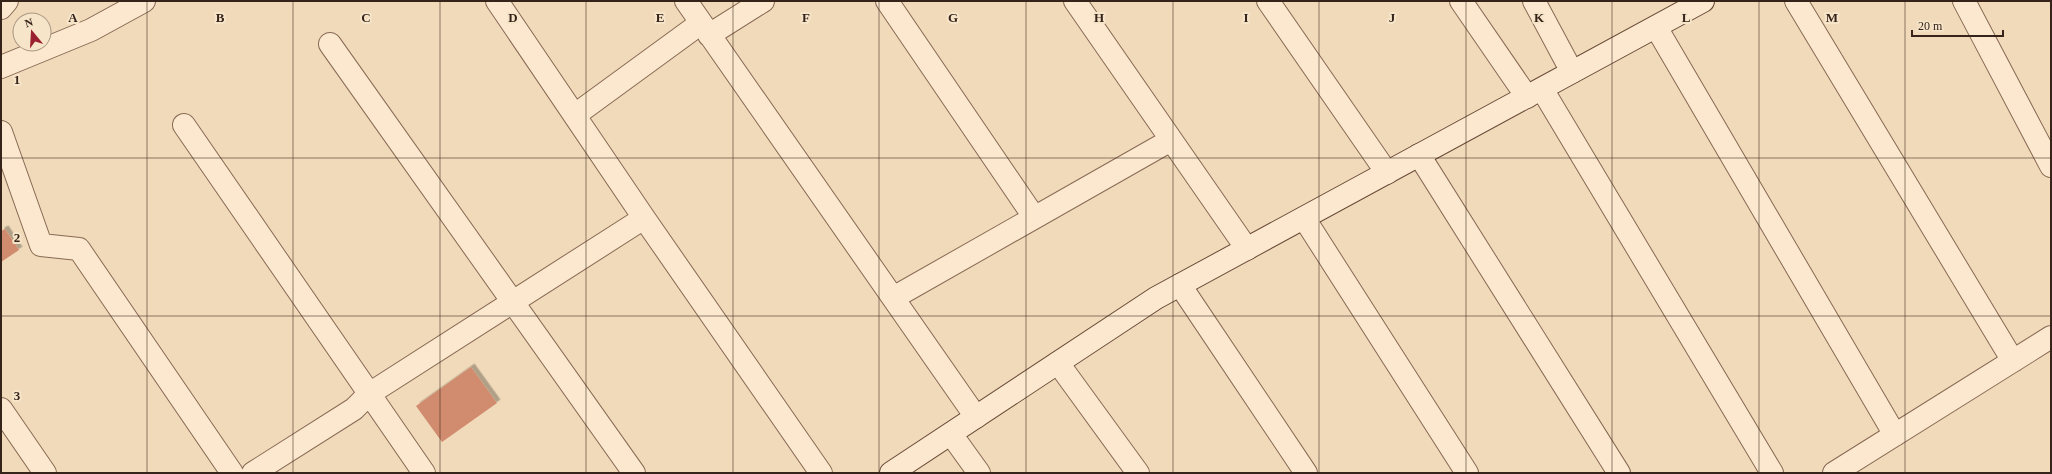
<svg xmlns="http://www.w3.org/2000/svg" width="2052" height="474" font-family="Georgia,serif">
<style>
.building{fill:#d18b6e;filter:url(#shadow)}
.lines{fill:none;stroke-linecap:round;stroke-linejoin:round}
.street-casing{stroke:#886954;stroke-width:24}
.secondary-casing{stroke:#694a37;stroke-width:24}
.street{stroke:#fbe8ce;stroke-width:22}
.secondary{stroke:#fbe8ce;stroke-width:22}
.grid{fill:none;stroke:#36241a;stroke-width:1;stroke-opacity:0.55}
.grid-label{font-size:13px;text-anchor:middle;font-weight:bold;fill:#36241a;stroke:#f7e5ca;stroke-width:4;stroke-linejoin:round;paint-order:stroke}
</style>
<defs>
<filter id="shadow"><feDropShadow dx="3.5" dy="-3.5" stdDeviation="0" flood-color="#0004"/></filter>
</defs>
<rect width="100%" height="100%" fill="#f0daba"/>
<path class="building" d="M5 229 19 250 1 262V231Z
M471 367 497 403 442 442 416 406Z"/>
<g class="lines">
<defs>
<path id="street" d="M497 1 644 218 821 473
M686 1 976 417
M887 1 1034 217
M1075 1 1247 249
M1268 1 1387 173
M1461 1 1527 97
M1534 1 1572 72
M1796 1 2013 361
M1964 1 2051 166
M1 8 7 1
M1656 27 1895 435
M709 35 763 1
M330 44 634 473
M1 67 91 30 144 1
M1542 89 1772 473
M575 115 701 23
M184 125 424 473
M1 132 41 245 79 249 232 473
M1419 155 1619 473
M1304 218 1467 473
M1180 285 1306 473
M893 298 1171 140
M1058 363 1138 473
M1 409 45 473
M951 434 979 473
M253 473 354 409 369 394 644 218
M1834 473 2051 337"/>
<path id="secondary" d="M891 473 1156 298 1703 1"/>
</defs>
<use href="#street" class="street-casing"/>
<use href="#secondary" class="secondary-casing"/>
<use href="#street" class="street"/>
<use href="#secondary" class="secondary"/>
</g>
<path class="grid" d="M147 1V473M293 1V473M440 1V473M586 1V473M733 1V473M879 1V473M1026 1V473M1173 1V473M1319 1V473M1466 1V473M1612 1V473M1759 1V473M1905 1V473M1 158H2051M1 316H2051"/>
<g class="grid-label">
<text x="73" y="22">A</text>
<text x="220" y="22">B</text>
<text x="366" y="22">C</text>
<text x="513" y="22">D</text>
<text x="660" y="22">E</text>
<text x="806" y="22">F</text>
<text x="953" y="22">G</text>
<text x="1099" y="22">H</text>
<text x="1246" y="22">I</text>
<text x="1392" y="22">J</text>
<text x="1539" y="22">K</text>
<text x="1686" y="22">L</text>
<text x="1832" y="22">M</text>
<text x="17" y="84">1</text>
<text x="17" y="242">2</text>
<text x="17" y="400">3</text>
</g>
<rect width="2052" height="474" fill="none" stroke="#36241a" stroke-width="4"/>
<g transform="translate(32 32) rotate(342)"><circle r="19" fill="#f7e5ca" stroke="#aa9884"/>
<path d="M0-3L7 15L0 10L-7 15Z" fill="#9a2030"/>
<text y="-6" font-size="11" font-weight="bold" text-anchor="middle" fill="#36241a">N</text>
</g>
<path d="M1912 30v6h91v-6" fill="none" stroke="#36241a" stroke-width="2"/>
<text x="1918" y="30" font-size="12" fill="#36241a" stroke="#f7e5ca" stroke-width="3" paint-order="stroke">20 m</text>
</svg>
